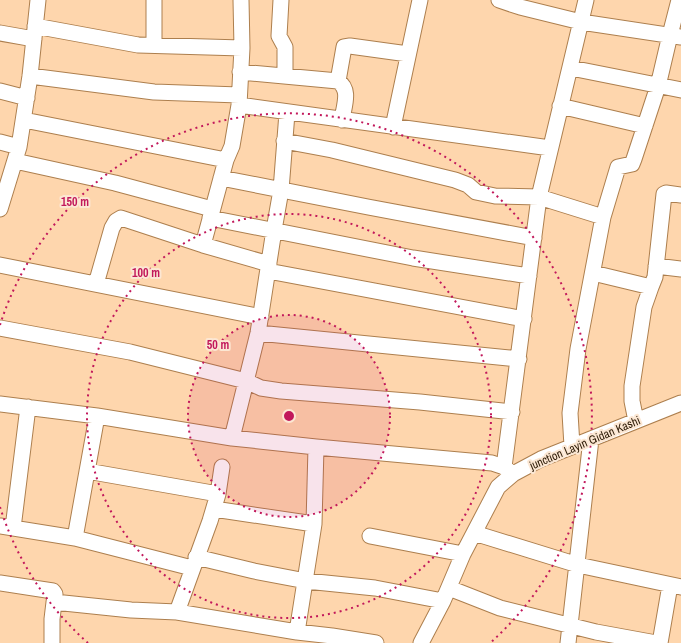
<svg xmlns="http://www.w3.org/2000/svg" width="681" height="643" font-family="'Archivo Narrow',sans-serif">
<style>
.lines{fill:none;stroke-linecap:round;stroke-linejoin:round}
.street-casing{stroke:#ad7f4e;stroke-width:17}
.street{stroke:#fff;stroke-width:15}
.ring{fill:none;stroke:#c2185b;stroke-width:2;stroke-dasharray:2 4}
.labels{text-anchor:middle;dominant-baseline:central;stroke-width:4;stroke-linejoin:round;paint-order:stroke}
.street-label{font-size:12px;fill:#2c1a06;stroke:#fce7d3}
.centre{fill:#c2185b;stroke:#fce7d3;stroke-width:2}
.ring-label{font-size:12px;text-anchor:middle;font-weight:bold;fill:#c2185b;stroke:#fce7d3;stroke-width:4;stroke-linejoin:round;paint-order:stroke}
</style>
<rect width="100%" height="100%" fill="#fed6ad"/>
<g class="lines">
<defs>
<path id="street" d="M281 0 279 36 285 47V76
M499 0 520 7 581 22 681 37
M35 26 138 45 242 48
M0 33 34 39
M154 45V0
M571 68 681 90
M240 72 338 81C351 90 344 105 342 120
M30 76 154 92 239 95
M338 81 344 47 350 46 408 54
M0 91 27 98
M239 105 550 148
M560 106 645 126
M24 120 226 160
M393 127 420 0
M284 141 332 150 455 180 468 185 476 192 495 196 539 197 603 217
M0 142 19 147
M15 161 115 183 212 209
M221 178 368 207 534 238
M0 209 19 147 30 76 38 0
M210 218 413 258 529 276
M203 245 226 160 232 146 239 105 242 48 241 0
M0 265 261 317
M656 266 681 269
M268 271 524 319
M593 273 651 287 644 307 632 386V401L636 421
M96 284 112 228 116 221 121 218 203 245 269 264
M651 287 655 277 664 194 666 193 681 195
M0 328 130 352 246 381 261 388 281 391 420 402 512 412
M258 333 519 359
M0 404 97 416 232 438 316 447 492 463 504 467 513 474
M232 438 258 333 274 230 281 190 287 113
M572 446 570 413 578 349 603 217 618 167 632 164 634 159 658 86 670 35 679 0
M504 467 539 197 586 0
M87 471 218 494
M214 509 314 524
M0 526 75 538 192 568
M13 528 28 407
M474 533 578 565 681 587
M370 536 463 554
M75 538 97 416
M196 557 254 571 306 581 375 588 443 601
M0 583 53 591 55 594 52 619V643
M449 588 500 608 596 632 656 643
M54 602 131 610 177 612 297 632 332 636 376 643
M177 612 210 521 218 494 222 467
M297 632 314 524 316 447
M421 643 443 601 463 554 498 487 513 474 541 459 681 403
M568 643 591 439
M660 643 670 585"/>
</defs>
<use href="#street" class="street-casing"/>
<use href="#street" class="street"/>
</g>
<circle cx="289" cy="416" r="101" fill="#c2185b" fill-opacity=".12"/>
<g class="ring">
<circle cx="289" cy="416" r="101"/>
<circle cx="289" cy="416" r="202"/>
<path d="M88 643A303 303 0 0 1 0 507M0 325A303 303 0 1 1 490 643"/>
</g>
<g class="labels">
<g class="street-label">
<text transform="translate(585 443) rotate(-23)">junction Layin Gidan Kashi</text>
</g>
</g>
<circle cx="289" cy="416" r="6" class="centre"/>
<g class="ring-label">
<text x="75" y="206">150 m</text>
<text x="146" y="277">100 m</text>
<text x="218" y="349">50 m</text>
</g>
</svg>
